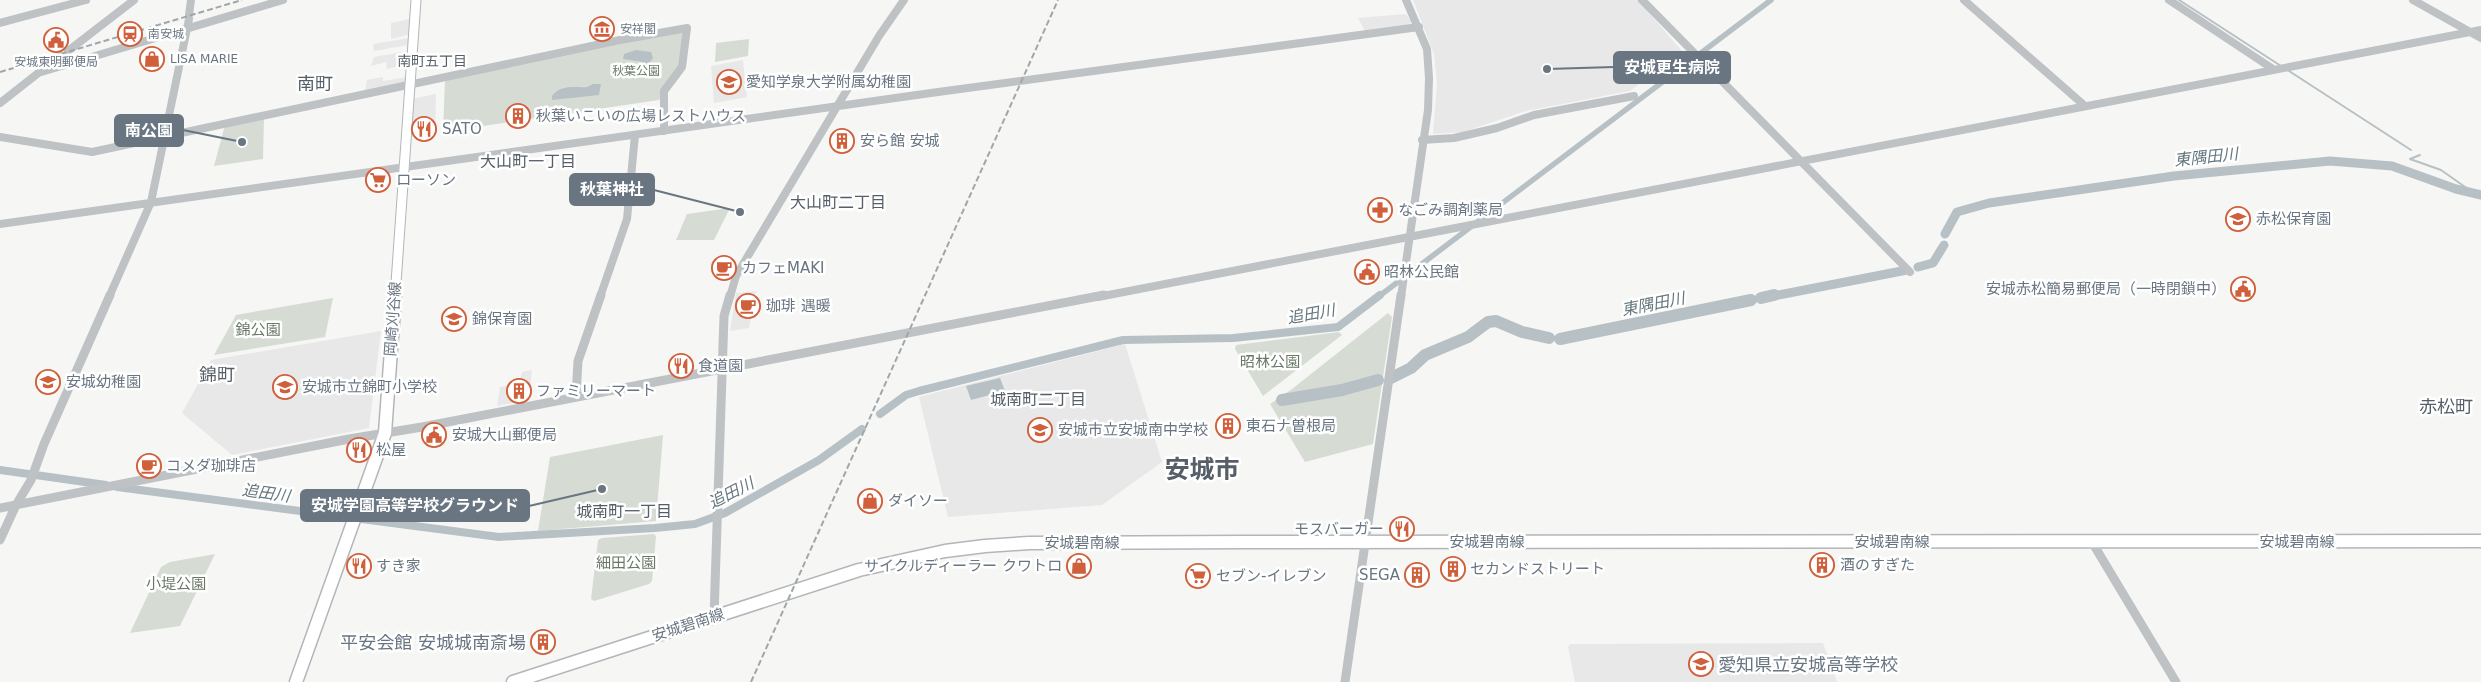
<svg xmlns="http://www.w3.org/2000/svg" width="2481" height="682" font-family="'DejaVu Sans','Noto Sans JP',sans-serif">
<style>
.built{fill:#e7e8e7}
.green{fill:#d6dbd4}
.water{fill:#b7c1c5}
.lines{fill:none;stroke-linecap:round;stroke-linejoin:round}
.stream{stroke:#b7c1c5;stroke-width:2}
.canal-far1{stroke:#b7c1c5;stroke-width:5.5}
.canal{stroke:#b7c1c5;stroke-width:8}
.river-far1{stroke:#b7c1c5;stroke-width:9}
.river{stroke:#b7c1c5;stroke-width:12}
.primary-far1-casing{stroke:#b2b6b9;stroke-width:11}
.primary-casing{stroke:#b2b6b9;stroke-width:15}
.tertiary-far1{stroke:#bec2c5;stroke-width:8}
.tertiary{stroke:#bec2c5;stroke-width:9}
.primary-far1{stroke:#fff;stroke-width:9}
.primary{stroke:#fff;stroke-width:12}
.rail{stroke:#a0a6ab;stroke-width:2;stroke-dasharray:6 3;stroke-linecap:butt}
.labels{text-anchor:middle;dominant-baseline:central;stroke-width:5;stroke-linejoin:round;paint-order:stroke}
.far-poi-label{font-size:12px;fill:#697682;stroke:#fff;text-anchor:start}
.far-park-label{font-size:12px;fill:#6a7967;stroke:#fff}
.far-neighbourhood-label{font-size:14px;fill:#565f68;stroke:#fff}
.poi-label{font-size:15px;fill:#697682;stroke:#fff;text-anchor:start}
.street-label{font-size:15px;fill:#697682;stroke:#fff}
.park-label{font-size:15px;fill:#6a7967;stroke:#fff}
.water-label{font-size:16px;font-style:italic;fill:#65777e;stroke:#fff}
.neighbourhood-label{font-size:16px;fill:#565f68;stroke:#fff}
.quarter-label{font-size:18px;fill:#565f68;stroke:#fff}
.near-poi-label{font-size:18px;fill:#697682;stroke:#fff;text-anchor:end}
.town-label{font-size:25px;font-weight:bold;fill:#565f68;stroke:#fff}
.leader{fill:none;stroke:#697682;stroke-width:2}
.callout-dot{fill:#697682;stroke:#fff;stroke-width:2}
.callout{fill:#697682;stroke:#697682;stroke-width:2}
.callout-label{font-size:16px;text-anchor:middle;font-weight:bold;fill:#fff}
</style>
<rect width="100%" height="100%" fill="#f6f7f4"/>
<path class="built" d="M1413 0H1638L1682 51 1630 91 1526 111 1463 132 1433 134 1437 83 1434 54Z
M1406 14 1411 22 1407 26 1365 31 1358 18Z
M410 19 408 35 391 39V23Z
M409 38V45L374 51 373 44Z
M407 51 406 64 387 69 386 62 371 66 374 57Z
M743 60 747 97 714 103 711 66Z
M383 77V81L407 77 405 83 365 91 367 80Z
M436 94 435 133 412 137V99Z
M756 291 749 328 730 331 736 293Z
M381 331 369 428 232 455 182 413 211 360Z
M1125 344 1162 462 1102 505 948 517 919 397Z
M532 370 529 400 497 406 500 387 519 383 522 372Z
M1823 643 1837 682H1575L1568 647 1570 644Z"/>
<path class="green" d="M684 31 680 67 659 100 443 132 445 79Z
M749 39 748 56 715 62 716 43Z
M264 117 263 159 214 166 225 125Z
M730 208 714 240H676L687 214Z
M333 298 325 337 214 355 236 315Z
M1388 313 1392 317 1373 444 1305 462 1270 404 1292 389Z
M1339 332 1342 335 1263 396 1235 349 1236 345Z
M663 435 656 521 538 531 550 457Z
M654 534 656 536 652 581 649 584 594 601 591 599 598 540 602 538Z
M215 554 180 626 130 633 161 567 170 562Z"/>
<path class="water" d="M636 50 651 52 653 58 645 69 623 77 625 73 638 71 645 66 643 62 623 59 624 54Z
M593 84H601L599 95 552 100V96C561 84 575 88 587 87Z
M1000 378 1005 391 971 400 966 386Z"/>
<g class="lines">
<path class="stream" d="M2179 0 2281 66
M2289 71 2411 150
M2420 155 2410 159 2441 170 2475 194"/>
<path class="canal-far1" d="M1378 297 1771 0"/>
<path class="canal" d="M880 414 906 395 919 391 1123 340 1233 338 1338 327 1380 295
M0 470 106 485
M117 487 499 537 655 528 695 524 725 513 819 460 862 429"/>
<path class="river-far1" d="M1945 234 1957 212 1989 203 2174 176 2330 161 2392 166 2456 189 2481 195
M1918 267 1933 263 1944 245
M1768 297 1907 270"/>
<path class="river" d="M1761 298 1774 295
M1560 339 1751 300
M1391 378 1411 368 1425 355 1468 337 1488 322 1496 321 1522 332 1549 338
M1282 400 1342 390 1378 380"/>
<defs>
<path id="primary-far1" d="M395 297 416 0"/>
<path id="primary" d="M296 682 385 433 395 295
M513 682 859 570 945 551 985 546 1029 543 1245 542 2481 541"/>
</defs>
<use href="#primary-far1" class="primary-far1-casing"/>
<use href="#primary" class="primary-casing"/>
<path class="tertiary-far1" d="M1642 0 1910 272
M1964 0 2085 106
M2169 0 2273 69
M2413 0 2481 38
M189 15 191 0
M0 23 86 0
M68 51 134 0
M38 73 283 0
M0 103 60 56
M0 137 92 152 620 40 687 28 682 67 664 91V131
M1422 140 1454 138 1497 128 1534 115 1634 96
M0 224 938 92 1419 27
M109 297 151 202 189 19
M600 297 627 219 635 135
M730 297 736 276 879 36 904 0
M1098 297 2481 30
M1401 297 1428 110 1429 78 1427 49 1406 0"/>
<path class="tertiary" d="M576 396 578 361 601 295
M0 508 349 439 422 427 1104 295
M0 540 16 505 31 480 44 444 110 295
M2092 542 2176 682
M714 616 724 316 730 295
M1345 682 1401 295"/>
<use href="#primary-far1" class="primary-far1"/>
<use href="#primary" class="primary"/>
<path class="rail" d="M0 72 242 0
M751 682 1058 0"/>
</g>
<defs>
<symbol id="museum-ring" viewBox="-11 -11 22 22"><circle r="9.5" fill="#fff" stroke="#d0603b" stroke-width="1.5"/><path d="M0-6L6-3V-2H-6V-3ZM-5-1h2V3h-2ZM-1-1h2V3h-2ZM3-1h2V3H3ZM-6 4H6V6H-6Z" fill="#d0603b"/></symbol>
<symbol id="station-ring" viewBox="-11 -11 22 22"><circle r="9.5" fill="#fff" stroke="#d0603b" stroke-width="1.5"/><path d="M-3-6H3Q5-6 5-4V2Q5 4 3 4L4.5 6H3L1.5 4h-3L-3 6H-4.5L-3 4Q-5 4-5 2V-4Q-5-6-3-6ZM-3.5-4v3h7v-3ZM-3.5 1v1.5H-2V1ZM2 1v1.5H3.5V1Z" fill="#d0603b"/></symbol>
<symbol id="civic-ring" viewBox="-11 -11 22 22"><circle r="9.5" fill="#fff" stroke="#d0603b" stroke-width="1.5"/><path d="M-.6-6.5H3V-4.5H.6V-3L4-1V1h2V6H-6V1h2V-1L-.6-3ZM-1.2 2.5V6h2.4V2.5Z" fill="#d0603b"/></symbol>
<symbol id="shop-ring" viewBox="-11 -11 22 22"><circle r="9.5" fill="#fff" stroke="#d0603b" stroke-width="1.5"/><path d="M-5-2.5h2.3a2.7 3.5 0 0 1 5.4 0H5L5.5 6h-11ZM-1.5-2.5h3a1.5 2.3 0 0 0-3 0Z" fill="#d0603b"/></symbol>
<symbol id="school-ring" viewBox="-11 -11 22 22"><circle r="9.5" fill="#fff" stroke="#d0603b" stroke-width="1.5"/><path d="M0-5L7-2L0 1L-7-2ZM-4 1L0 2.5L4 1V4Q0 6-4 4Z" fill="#d0603b"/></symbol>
<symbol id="building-ring" viewBox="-11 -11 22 22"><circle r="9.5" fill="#fff" stroke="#d0603b" stroke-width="1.5"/><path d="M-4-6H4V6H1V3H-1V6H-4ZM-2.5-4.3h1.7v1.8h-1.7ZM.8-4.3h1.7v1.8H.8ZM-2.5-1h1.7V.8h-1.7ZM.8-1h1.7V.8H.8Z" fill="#d0603b"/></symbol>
<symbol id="restaurant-ring" viewBox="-11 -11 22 22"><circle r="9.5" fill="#fff" stroke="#d0603b" stroke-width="1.5"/><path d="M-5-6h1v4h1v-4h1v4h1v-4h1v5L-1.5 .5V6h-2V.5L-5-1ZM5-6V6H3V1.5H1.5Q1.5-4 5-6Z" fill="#d0603b"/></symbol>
<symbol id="supermarket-ring" viewBox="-11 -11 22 22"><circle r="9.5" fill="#fff" stroke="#d0603b" stroke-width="1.5"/><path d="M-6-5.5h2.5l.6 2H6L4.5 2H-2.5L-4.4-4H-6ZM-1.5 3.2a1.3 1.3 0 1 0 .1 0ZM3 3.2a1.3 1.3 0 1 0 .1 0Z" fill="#d0603b"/></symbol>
<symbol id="pharmacy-ring" viewBox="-11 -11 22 22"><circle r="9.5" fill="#fff" stroke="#d0603b" stroke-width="1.5"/><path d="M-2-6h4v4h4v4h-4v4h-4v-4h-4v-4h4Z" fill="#d0603b"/></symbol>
<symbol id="cafe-ring" viewBox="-11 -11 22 22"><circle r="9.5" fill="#fff" stroke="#d0603b" stroke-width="1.5"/><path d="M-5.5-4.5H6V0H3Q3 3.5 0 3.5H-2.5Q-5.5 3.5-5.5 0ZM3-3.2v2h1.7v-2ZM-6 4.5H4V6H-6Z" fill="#d0603b"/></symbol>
</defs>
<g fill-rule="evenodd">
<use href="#museum-ring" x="588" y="15" width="28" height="28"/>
<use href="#station-ring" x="116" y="20" width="28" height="28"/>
<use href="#civic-ring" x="42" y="26" width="28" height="28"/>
<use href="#shop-ring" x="138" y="45" width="28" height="28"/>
<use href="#school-ring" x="715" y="68" width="28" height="28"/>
<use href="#building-ring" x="504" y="102" width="28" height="28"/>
<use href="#restaurant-ring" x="410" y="115" width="28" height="28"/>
<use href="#building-ring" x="828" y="127" width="28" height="28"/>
<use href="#supermarket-ring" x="364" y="166" width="28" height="28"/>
<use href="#pharmacy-ring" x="1366" y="196" width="28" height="28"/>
<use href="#school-ring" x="2224" y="205" width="28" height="28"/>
<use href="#cafe-ring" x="710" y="254" width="28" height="28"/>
<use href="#civic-ring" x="1353" y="258" width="28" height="28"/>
<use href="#civic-ring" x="2229" y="275" width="28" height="28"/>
<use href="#cafe-ring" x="734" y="292" width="28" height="28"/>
<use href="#school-ring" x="440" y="305" width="28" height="28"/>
<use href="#restaurant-ring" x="667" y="352" width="28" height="28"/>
<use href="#school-ring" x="34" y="368" width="28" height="28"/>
<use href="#school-ring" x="271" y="373" width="28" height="28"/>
<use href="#building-ring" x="505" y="377" width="28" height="28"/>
<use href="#building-ring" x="1214" y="412" width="28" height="28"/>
<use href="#school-ring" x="1026" y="416" width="28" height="28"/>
<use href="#civic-ring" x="420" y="421" width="28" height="28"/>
<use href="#restaurant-ring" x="345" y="436" width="28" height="28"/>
<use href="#cafe-ring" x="135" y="452" width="28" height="28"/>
<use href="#shop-ring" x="856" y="487" width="28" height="28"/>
<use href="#restaurant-ring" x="1388" y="515" width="28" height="28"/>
<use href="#building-ring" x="1808" y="551" width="28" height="28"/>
<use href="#restaurant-ring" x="345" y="552" width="28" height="28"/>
<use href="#shop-ring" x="1065" y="552" width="28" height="28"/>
<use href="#building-ring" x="1439" y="555" width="28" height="28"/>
<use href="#building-ring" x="1403" y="561" width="28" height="28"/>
<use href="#supermarket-ring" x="1184" y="562" width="28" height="28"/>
<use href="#building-ring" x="529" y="628" width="28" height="28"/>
<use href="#school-ring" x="1687" y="650" width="28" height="28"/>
</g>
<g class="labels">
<g class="far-poi-label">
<text x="620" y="29">安祥閣</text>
<text x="148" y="34">南安城</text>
<text x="170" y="59">LISA MARIE</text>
<text x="56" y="62" text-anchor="middle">安城東明郵便局</text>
</g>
<g class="far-park-label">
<text x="636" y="71">秋葉公園</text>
</g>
<g class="far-neighbourhood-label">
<text x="432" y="61">南町五丁目</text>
</g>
<g class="poi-label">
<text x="746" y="82">愛知学泉大学附属幼稚園</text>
<text x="536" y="116">秋葉いこいの広場レストハウス</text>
<text x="442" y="129">SATO</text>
<text x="860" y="141">安ら館 安城</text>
<text x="396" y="180">ローソン</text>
<text x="1398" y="210">なごみ調剤薬局</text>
<text x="2256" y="219">赤松保育園</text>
<text x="742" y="268">カフェMAKI</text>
<text x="1384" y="272">昭林公民館</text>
<text x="2226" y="289" text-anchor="end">安城赤松簡易郵便局（一時閉鎖中）</text>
<text x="766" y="306">珈琲 遇暖</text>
<text x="472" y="319">錦保育園</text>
<text x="698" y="366">食道園</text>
<text x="66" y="382">安城幼稚園</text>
<text x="302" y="387">安城市立錦町小学校</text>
<text x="536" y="391">ファミリーマート</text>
<text x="1246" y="426">東石ナ曽根局</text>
<text x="1058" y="430">安城市立安城南中学校</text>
<text x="452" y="435">安城大山郵便局</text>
<text x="376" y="450">松屋</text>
<text x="166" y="466">コメダ珈琲店</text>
<text x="888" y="501">ダイソー</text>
<text x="1384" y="529" text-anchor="end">モスバーガー</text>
<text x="1840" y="565">酒のすぎた</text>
<text x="376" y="566">すき家</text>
<text x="1062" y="566" text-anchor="end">サイクルディーラー クワトロ</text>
<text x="1470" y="569">セカンドストリート</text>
<text x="1400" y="575" text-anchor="end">SEGA</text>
<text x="1216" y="576">セブン-イレブン</text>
</g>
<g class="street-label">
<text transform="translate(393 319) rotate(-86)">岡崎刈谷線</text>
<text x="1487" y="542">安城碧南線</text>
<text x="1892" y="542">安城碧南線</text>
<text x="2297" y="542">安城碧南線</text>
<text x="1082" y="543">安城碧南線</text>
<text transform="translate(688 625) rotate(-18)">安城碧南線</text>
</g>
<g class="park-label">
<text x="258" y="330">錦公園</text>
<text x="1270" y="362">昭林公園</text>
<text x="626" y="563">細田公園</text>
<text x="176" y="584">小堤公園</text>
</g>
<g class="water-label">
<text transform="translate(2206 157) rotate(-6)">東隅田川</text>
<text transform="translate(1653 304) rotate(-11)">東隅田川</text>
<text transform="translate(1311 314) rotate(-10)">追田川</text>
<text transform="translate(266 493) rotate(8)">追田川</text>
<text transform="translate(731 493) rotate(-27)">追田川</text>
</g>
<g class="neighbourhood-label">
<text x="528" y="161">大山町一丁目</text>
<text x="838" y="202">大山町二丁目</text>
<text x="1038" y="399">城南町二丁目</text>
<text x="624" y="511">城南町一丁目</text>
</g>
<g class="quarter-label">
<text x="315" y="83">南町</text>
<text x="217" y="374">錦町</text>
<text x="2446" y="406">赤松町</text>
</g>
<g class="near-poi-label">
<text x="526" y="642">平安会館 安城城南斎場</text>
<text x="1718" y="664" text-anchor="start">愛知県立安城高等学校</text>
</g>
<g class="town-label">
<text x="1202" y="469">安城市</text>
</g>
</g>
<path class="leader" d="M1547 69L1614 67M242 142L183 130M740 212L654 190M602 489L529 506"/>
<g class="callout-dot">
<circle cx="1547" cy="69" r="5"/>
<circle cx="242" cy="142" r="5"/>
<circle cx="740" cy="212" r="5"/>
<circle cx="602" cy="489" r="5"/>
</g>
<g class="callout">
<rect x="1614" y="52" width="116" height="31" rx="5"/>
<rect x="115" y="115" width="68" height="31" rx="5"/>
<rect x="570" y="174" width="84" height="31" rx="5"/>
<rect x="301" y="490" width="228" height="31" rx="5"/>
</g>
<g class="callout-label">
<text x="1672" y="73">安城更生病院</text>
<text x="149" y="136">南公園</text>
<text x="612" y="195">秋葉神社</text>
<text x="415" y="511">安城学園高等学校グラウンド</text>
</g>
</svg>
